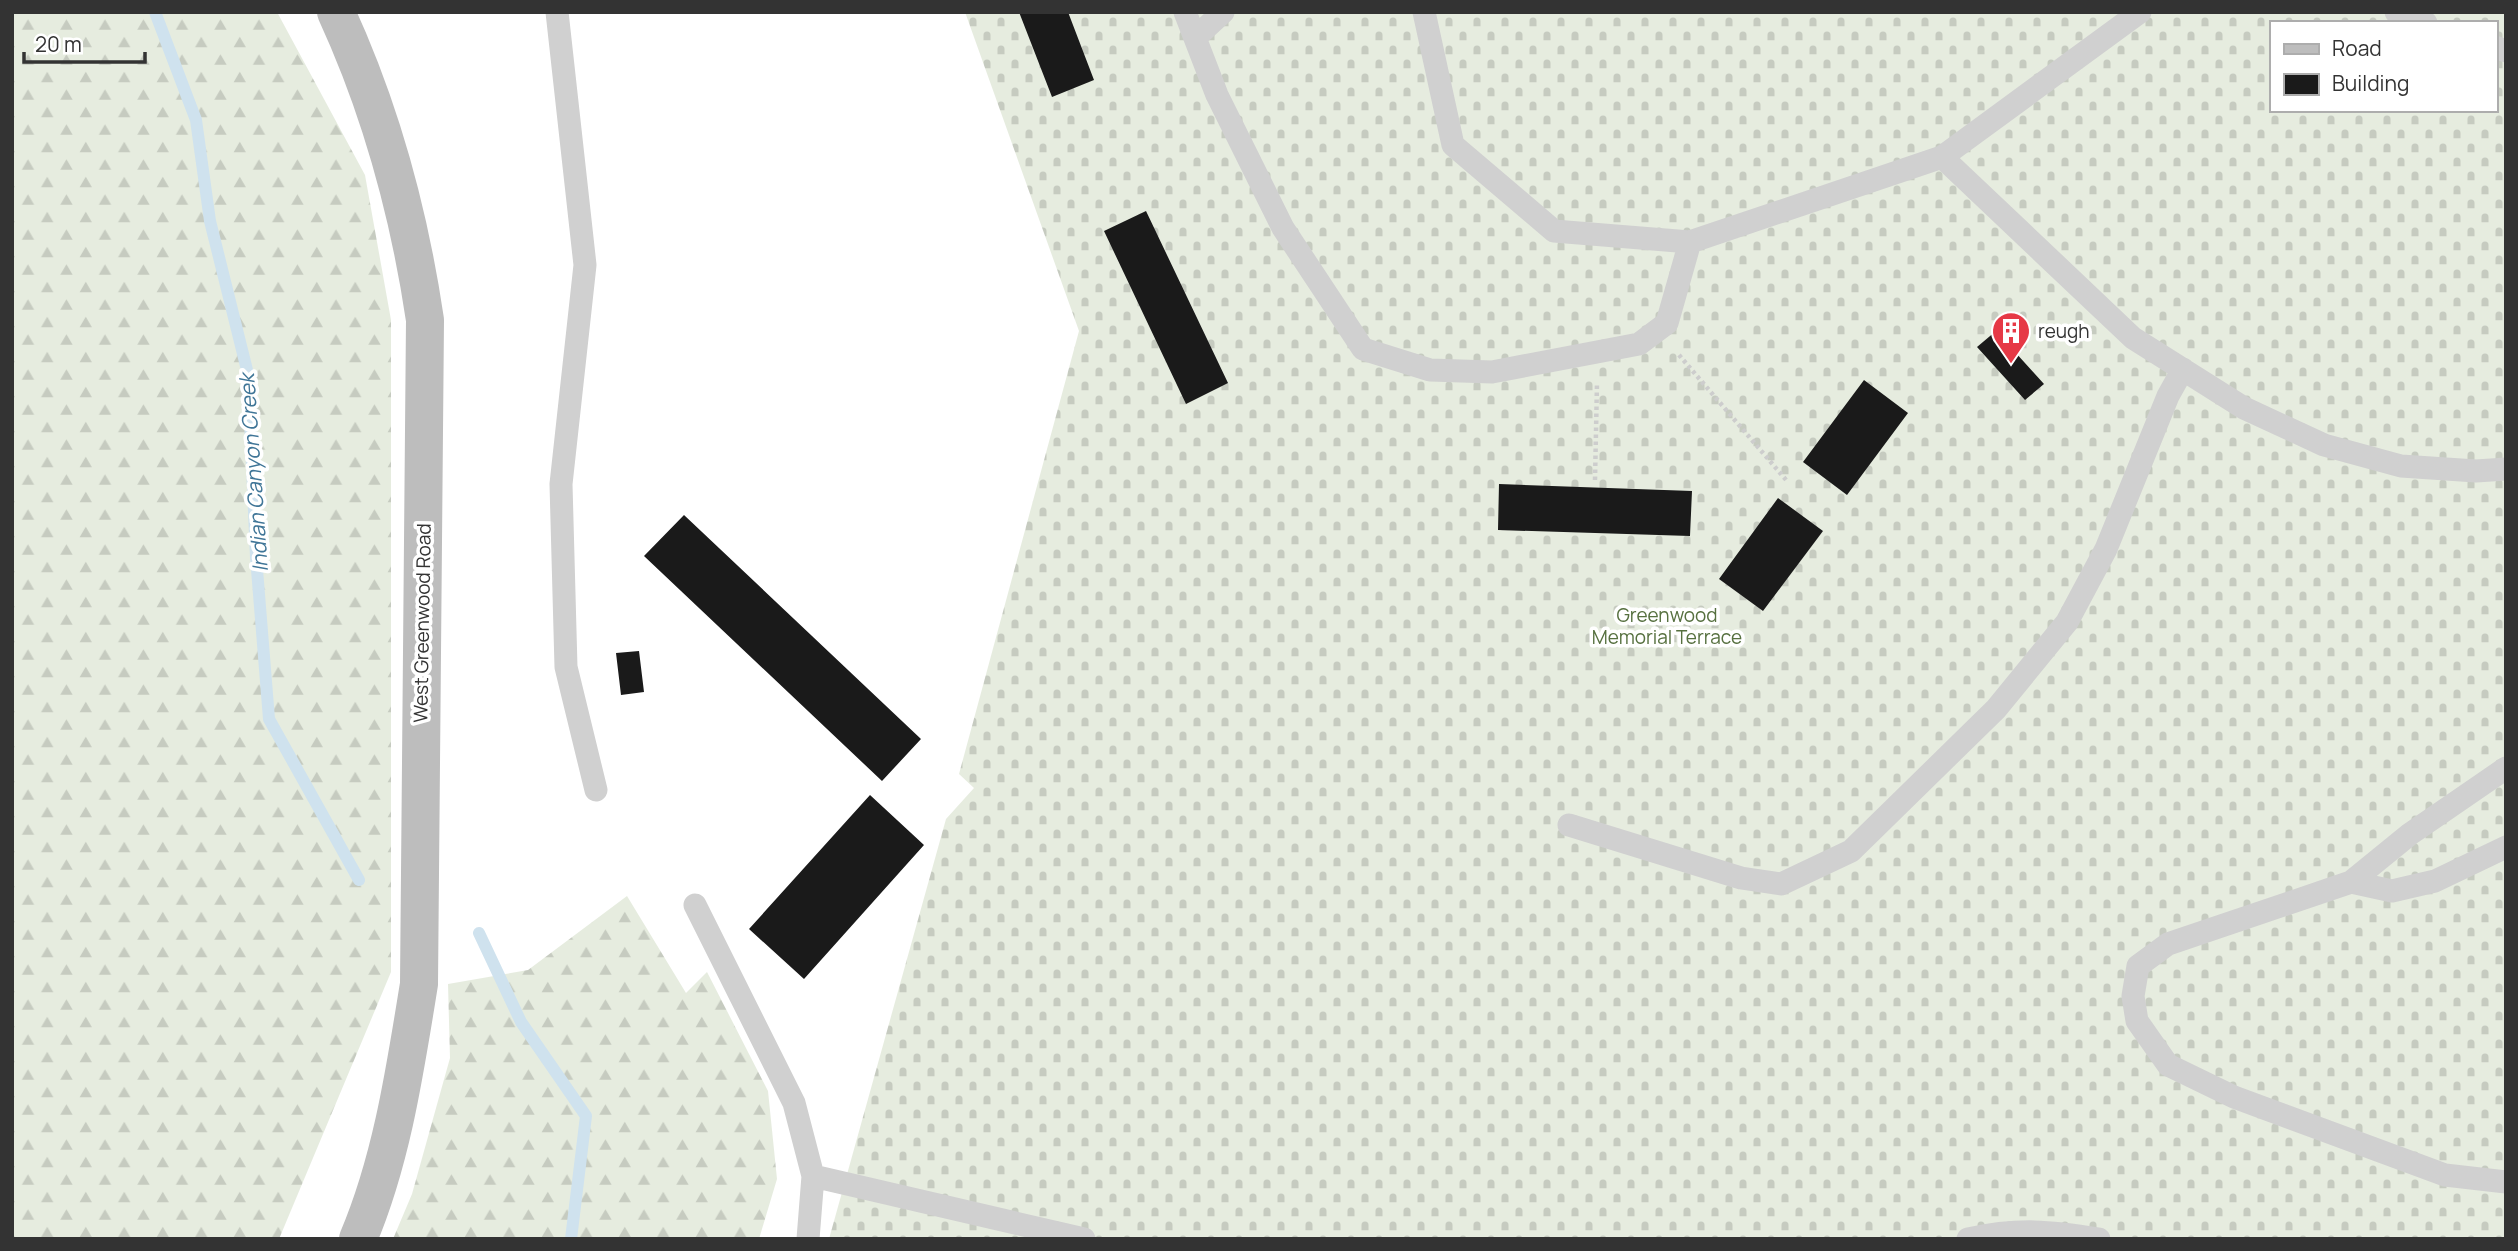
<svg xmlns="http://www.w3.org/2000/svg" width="2518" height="1251" font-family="Manrope,sans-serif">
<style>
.forest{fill:url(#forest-firs)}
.cemetery{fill:url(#cemetery-stones);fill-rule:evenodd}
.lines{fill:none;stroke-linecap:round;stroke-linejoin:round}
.stream{stroke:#cfe2ee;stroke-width:12}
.building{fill:#1a1a1a}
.path{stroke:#cdcdcd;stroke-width:4.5;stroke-dasharray:3.5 3.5;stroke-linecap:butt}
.lane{stroke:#d0d0d0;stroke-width:23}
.secondary{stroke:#bdbdbd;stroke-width:38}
.labels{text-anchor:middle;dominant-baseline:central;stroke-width:7;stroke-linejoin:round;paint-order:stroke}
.poi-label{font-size:19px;fill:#333;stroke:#fff;text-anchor:start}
.park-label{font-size:19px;fill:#56703f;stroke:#fff}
.street-label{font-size:19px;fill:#333;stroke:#fff}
.water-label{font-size:21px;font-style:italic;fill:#3f7597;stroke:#fff}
</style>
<defs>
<pattern id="forest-firs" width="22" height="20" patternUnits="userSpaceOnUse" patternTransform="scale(1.75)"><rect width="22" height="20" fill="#e6ecdf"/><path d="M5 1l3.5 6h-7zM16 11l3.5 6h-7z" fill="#c6cbc0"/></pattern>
<pattern id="cemetery-stones" width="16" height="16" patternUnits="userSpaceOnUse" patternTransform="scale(1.75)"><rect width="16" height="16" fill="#e6ecdf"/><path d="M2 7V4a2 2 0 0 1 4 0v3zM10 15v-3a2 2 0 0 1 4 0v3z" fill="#c6cbc0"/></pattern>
</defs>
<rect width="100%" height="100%" fill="#fff"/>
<path class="forest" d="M12 12H277L365 175 391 320V972L279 1239H12Z
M627 896 686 993 707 972 768 1091 777 1179 759 1239H393L412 1194 450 1058 448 984 528 970Z"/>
<path class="cemetery" d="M965 12H2506V1239H829L946 819 974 788 959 774 1079 331ZM2271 23H2495V110H2271Z"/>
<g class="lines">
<path class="stream" d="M155 12 196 120 210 221 248 374 256 557 269 719 359 880
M479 933 521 1022 586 1116 571 1239"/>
</g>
<path class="building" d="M1019 12H1068L1094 80 1052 97Z
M1146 211 1228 383 1186 404 1104 231Z
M1996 331 2044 384 2025 400 1977 347Z
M1864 380 1908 413 1847 495 1803 462Z
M1499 484 1692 491 1690 536 1498 530Z
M1778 498 1823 531 1763 611 1719 579Z
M684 515 921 739 882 781 644 556Z
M639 651 644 692 621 695 616 653Z
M870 795 924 845 804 979 749 929Z"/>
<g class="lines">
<path class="path" d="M1679 355 1787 481
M1595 480 1597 383"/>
<path class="lane" d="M557 12 585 265 561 484 566 667 596 790
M1185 12 1217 95 1283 228 1363 349 1430 370 1492 372 1639 344 1667 323 1690 242
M1424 12 1453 145 1554 231 1690 242 1942 157 2140 12
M2396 12 2426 23
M1196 37 1223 12
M2495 47 2506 51
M1942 157 2133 338 2244 408 2324 445 2401 466 2476 471 2506 469
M1569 825 1741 878 1781 884 1851 851 1996 709 2067 622 2106 549 2168 396 2183 369
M2506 847 2435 881 2392 891 2351 882 2168 944 2138 966 2133 996 2137 1021 2168 1065 2234 1097 2445 1175 2506 1182
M2351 882 2410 834 2506 768
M695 905 794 1103 813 1176 808 1239
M813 1176 1084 1239
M1968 1239C2018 1228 2050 1231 2099 1239"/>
<path class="secondary" d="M336 12C382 112 409 212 425 320L419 984C405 1070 392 1159 358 1239"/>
</g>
<defs>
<symbol id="building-pin" viewBox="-11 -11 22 30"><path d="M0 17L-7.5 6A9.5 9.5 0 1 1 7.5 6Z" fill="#e63946" stroke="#fff"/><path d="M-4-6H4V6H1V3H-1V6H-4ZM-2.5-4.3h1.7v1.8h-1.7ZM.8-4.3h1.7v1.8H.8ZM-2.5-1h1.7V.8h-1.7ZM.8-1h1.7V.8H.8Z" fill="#fff"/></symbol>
</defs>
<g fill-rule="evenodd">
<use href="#building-pin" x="1989" y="309" width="44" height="60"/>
</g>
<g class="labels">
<g class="poi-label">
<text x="2038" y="331">reugh</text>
</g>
<g class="park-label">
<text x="1667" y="615">Greenwood<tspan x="1667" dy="22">Memorial Terrace</tspan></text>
</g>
<g class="street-label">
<text transform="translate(422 623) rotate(-89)">West Greenwood Road</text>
</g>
<g class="water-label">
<text transform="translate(253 473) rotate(-94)">Indian Canyon Creek</text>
</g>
</g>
<rect width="2518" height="1251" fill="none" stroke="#333333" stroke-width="28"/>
<rect x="2270" y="21" width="228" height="91" fill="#ffffff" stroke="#adadad" stroke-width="2"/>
<rect x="2284" y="44" width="35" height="10" fill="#bdbdbd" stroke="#adadad" stroke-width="2"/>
<text x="2332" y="56" font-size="21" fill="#333333">Road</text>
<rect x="2284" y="74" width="35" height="21" fill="#1a1a1a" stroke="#adadad" stroke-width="2"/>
<text x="2332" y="91" font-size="21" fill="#333333">Building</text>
<path d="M24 52v10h121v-10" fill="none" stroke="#333333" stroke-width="3.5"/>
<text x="35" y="52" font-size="21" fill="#333333" stroke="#ffffff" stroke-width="5" paint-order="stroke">20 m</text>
</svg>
